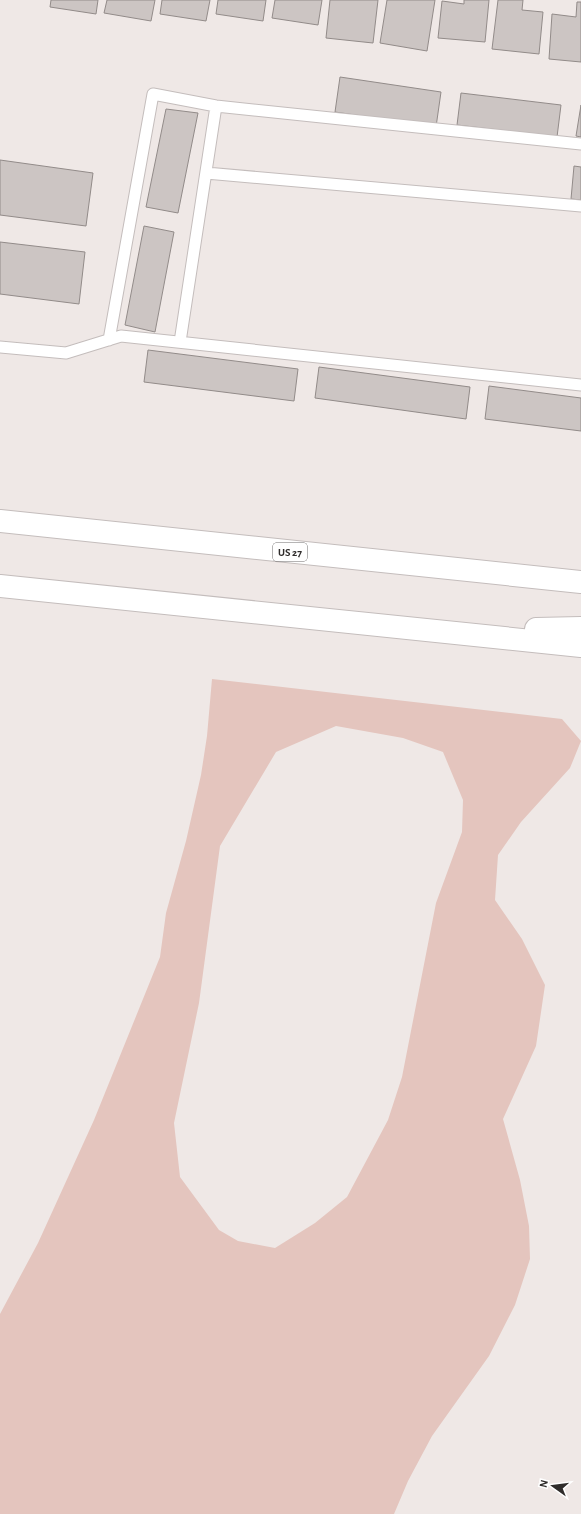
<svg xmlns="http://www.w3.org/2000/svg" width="581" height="1514" font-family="'Alegreya Sans',sans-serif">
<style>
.green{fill:#e4c5be;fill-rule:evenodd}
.building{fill:#ccc5c3;stroke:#928b89}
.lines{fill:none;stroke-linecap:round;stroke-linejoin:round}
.lane-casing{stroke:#c4bdbc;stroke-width:13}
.highway-casing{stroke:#c4bdbc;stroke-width:24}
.lane{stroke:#fff;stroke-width:11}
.highway{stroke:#fff;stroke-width:22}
.labels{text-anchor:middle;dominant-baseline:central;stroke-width:3;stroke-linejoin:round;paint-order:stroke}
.shield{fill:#fff;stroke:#6d6b6b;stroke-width:1}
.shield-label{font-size:11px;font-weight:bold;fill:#2f2c2b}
</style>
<rect width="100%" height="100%" fill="#efe8e6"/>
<path class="green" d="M212 679 562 719 581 741 570 768 521 822 498 855 495 900 522 939 545 985 536 1046 503 1119 520 1180 529 1226 530 1259 515 1305 489 1356 432 1436 408 1481 394 1514H0V1314L38 1243 94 1120 160 957 166 913 186 841 201 775 207 736ZM336 726 403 738 443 752 463 800 462 832 436 903 402 1077 388 1120 347 1197 315 1223 275 1248 238 1241 219 1230 180 1177 174 1123 199 1003 220 846 276 752Z"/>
<path class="building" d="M51 0H98L96 14 50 7Z
M107 0H155L151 21 104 13Z
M162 0H210L206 21 160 14Z
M218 0H266L263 21 216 14Z
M275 0H322L318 25 272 18Z
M330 0H378L373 43 326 38Z
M387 0H435L427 51 380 43Z
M464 0H489L485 42 438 38 442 1 464 4Z
M498 0H523L522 10 543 12 539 54 492 49Z
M577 2H581V62L549 59 552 14 576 17Z
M340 77 441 92 436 127 335 112Z
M461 93 561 105 557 137 457 125Z
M581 105V137L576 136Z
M166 109 198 113 178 213 146 207Z
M0 160 93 173 86 226 0 215Z
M574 166 581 167V200L571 199Z
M144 226 174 232 155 332 125 325Z
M0 242 85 252 79 304 0 294Z
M148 350 298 369 294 401 144 382Z
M319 367 470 387 466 419 315 398Z
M489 386 581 398V431L485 419Z"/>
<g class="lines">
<defs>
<path id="lane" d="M206 173 581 206
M109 340 153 94 216 106 581 144
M180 342 216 106
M0 347 66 353 121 336 581 385"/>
<path id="highway" d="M0 521 581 582
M0 586 581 646
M536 629 581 628"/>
</defs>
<use href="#lane" class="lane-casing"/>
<use href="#highway" class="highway-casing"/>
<use href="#lane" class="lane"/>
<use href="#highway" class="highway"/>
</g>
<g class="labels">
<rect class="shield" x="273" y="543" width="34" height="18" rx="3"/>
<g class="shield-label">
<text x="290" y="552">US 27</text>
</g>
</g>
<g transform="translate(553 1486) rotate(284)" stroke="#ffffff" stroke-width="3" paint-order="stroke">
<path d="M0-3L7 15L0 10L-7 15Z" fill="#2f2c2b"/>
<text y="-6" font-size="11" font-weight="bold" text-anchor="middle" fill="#2f2c2b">N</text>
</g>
</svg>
